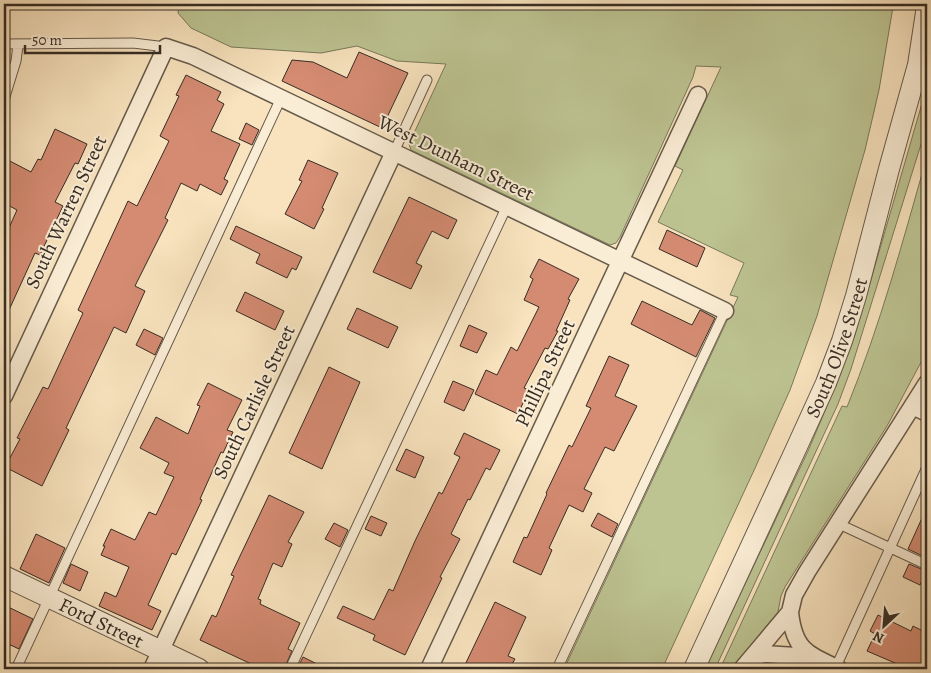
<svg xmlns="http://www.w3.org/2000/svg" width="931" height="673" font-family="Alegreya,serif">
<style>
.green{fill:#bdc492;stroke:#7a785b}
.building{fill:#d48b72;stroke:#362c24}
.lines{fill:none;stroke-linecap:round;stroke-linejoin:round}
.service-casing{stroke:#665a4a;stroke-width:11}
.minor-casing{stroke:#665a4a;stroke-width:19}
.tertiary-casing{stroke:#665a4a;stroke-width:22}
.service{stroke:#faedd5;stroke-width:9}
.minor{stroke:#faedd5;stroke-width:16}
.tertiary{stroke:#faedd5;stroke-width:20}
.labels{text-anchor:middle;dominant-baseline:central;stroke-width:4;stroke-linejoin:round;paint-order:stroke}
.street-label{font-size:20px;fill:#362c24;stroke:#faedd5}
</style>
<rect width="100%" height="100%" fill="#f8e3be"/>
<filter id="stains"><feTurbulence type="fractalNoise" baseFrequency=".004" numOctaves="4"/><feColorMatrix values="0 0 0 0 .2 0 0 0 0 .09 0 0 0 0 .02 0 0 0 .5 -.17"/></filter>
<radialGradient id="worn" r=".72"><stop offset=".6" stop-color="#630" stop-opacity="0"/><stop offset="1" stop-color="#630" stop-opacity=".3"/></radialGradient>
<path class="green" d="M179 4H816L893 7 879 90 865 150 817 316 790 390 756 466 662 669H564L738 297 730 295 744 263 658 222 683 170 675 166 721 67 696 66 693 77 620 237 616 243 610 245 411 150 409 144 446 64 397 61 357 46 321 53 231 47 191 28 178 13Z
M927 86V125L851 369 838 404 715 669H705L808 451 836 385 855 335Z
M927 156V351L887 426 785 587 781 596 778 612 736 664 731 669H720L842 406 847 407C880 326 903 241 927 156Z"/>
<path class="building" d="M359 52 408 73 382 128 282 81 292 60 313 62 347 78Z
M186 75 221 92 217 100 224 104 211 131 240 144 224 179 228 181 221 195 200 184 197 191 181 183 165 218 168 220 135 286 145 291 126 333 114 327 66 428 69 430 42 486 5 467 20 439 17 438 43 387 48 389 83 313 78 310 128 201 137 206 169 141 160 136 179 96 176 95Z
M246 123 259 130 252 145 239 139Z
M55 129 87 144 78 164 75 163 55 202 63 206 40 255 35 253 4 321V239L17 210 4 203V158L31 172 38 159 41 160Z
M308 160 338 173 322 208 324 209 314 229 285 214 302 181 299 180Z
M409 197 457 220 448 239 432 231 416 263 422 266 411 289 373 272Z
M236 226 302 257 296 270 292 268 287 278 256 263 260 254 230 239Z
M667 230 705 248 697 267 659 249Z
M539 259 579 279 568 299 570 300 556 331H558L548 349 545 348 524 388 529 390 518 414 475 394 486 370 497 375 511 347 517 351 539 307 524 300 533 279 530 277Z
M245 292 284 311 275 330 236 311Z
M642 301 692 325 700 310 715 318 696 357 631 324Z
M357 308 398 327 388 348 347 329Z
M469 325 487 333 477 353 460 346Z
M144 329 163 338 155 355 136 345Z
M609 356 629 365 615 396 637 406 614 451 605 447 584 489 592 493 583 512 569 505 549 548 552 550 541 575 513 562 524 537 527 538 547 494 546 493 569 445 572 447 591 408 586 406Z
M329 367 360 382 322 469 289 453Z
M453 381 474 390 464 411 444 402Z
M208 383 242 400 227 430 233 432 223 453 221 452 200 499 202 500 176 555 172 553 148 605 161 611 152 630 99 606 105 592 116 597 129 567 101 555 105 546H103L111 529 135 540 149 512 156 515 174 477 164 473 169 463 140 448 156 417 188 434 200 406 197 405Z
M464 433 500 450 490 470 486 468 470 500 468 499 451 534 460 539 440 577 442 578 405 655 373 640 375 635 337 618 343 606 374 620 389 589 393 591 415 541 439 492 442 494 460 457 454 454Z
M406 449 424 457 415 478 396 470Z
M269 495 304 512 288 542 292 544 282 567 273 563 258 599 261 600 260 604 300 623 288 649 292 651 284 669H262L200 640 212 615 216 617 234 576 231 575Z
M927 507V558L908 549Z
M598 513 618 524 612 537 591 526Z
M371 516 387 523 381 536 365 529Z
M334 523 348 530 340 547 325 539Z
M36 534 65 548 49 583 20 569Z
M71 564 88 572 80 591 63 583Z
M909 564 926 571 920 585 903 577Z
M495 602 526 617 508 656 515 659 509 669H463Z
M4 605 33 619 19 649 4 642Z
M878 615 911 631 913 626 927 633V652L919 669H909L867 651 875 634 870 631Z
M303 657 327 669H297Z"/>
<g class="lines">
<defs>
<path id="service" d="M4 44 133 43 166 47
M4 100 16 61 18 45
M394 152 427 80
M839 524 927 565
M16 669 281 98
M290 669 507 206
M557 669 725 311
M835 669 927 467"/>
<path id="minor" d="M4 396 166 47 193 56 725 311
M913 406 927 413
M790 612C794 650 807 654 839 669
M754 657 764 654 812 657
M152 669 394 152
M429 669 698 95
M742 669 790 612 794 595 807 572 927 383"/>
<g id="tertiary">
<path id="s1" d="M4 576 199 669"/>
<path id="s2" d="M694 669 795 451 826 383 842 341 856 296 889 169 918 65 927 6"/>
</g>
</defs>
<use href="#service" class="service-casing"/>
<use href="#minor" class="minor-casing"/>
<use href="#tertiary" class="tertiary-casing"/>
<use href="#service" class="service"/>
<use href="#minor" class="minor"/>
<use href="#tertiary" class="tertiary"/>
</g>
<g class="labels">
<g class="street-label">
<text transform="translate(456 158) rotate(26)">West Dunham Street</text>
<text transform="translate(66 212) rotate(-65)">South Warren Street</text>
<text stroke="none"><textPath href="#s2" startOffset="352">South Olive Street</textPath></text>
<text transform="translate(545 373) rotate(-65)">Phillipa Street</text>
<text transform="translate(254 402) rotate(-65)">South Carlisle Street</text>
<text stroke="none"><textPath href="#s1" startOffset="108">Ford Street</textPath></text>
</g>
</g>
<rect width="931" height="673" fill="none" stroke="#f8e3be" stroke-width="20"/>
<rect x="5" y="5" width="921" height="663" fill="none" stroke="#362c24" stroke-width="2.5"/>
<rect x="10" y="10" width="911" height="653" fill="none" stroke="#362c24"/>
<g transform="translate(884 626) rotate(206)" stroke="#faedd5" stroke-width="4" paint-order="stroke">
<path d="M0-4L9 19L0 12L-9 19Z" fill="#362c24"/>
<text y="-8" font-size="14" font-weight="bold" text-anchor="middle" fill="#362c24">N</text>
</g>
<path d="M25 45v8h135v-8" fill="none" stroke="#362c24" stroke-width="2.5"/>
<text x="32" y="45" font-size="15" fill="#362c24" stroke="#faedd5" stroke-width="4" paint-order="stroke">50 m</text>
<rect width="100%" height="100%" filter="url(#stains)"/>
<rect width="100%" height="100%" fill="url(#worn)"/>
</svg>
